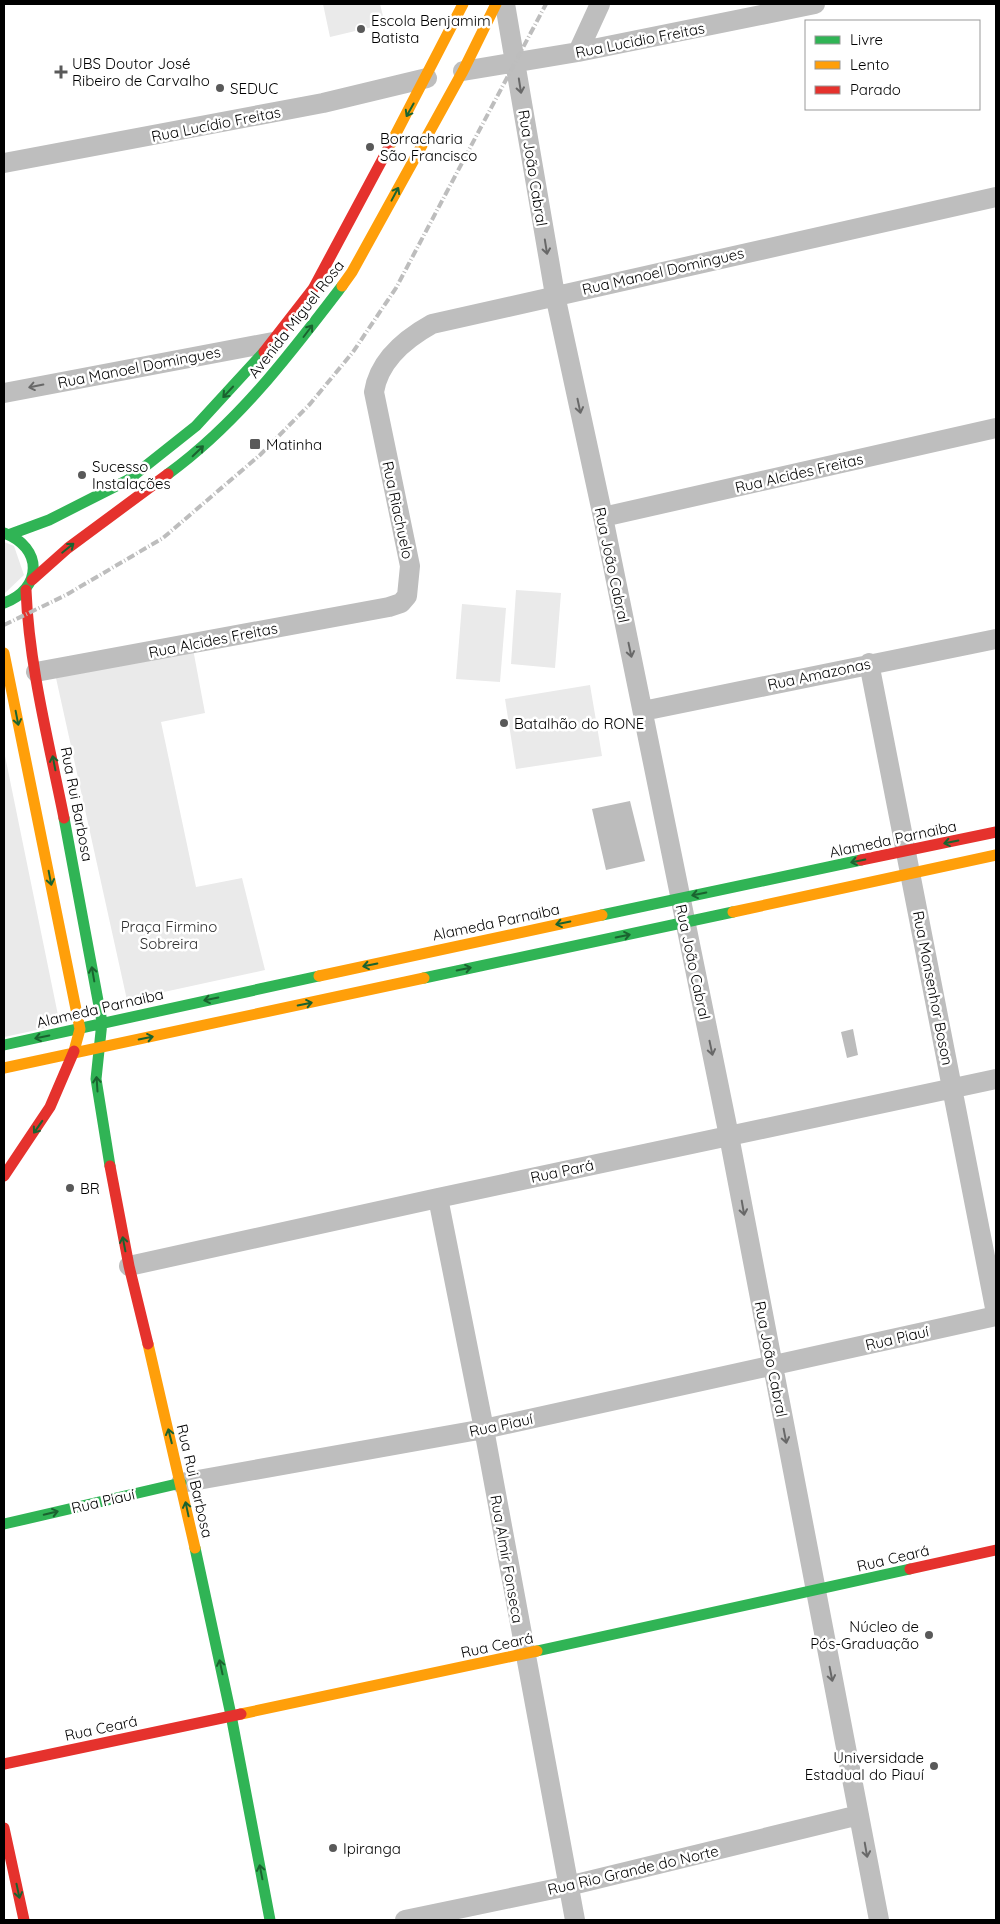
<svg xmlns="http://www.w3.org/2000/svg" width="1000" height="1924" font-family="Quicksand,sans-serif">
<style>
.green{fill:#eaeaea}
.water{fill:#bcbcbc}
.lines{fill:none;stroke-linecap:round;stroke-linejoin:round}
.street{stroke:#bebebe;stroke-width:20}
.fast{stroke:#30b455;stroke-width:11}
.slow{stroke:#ff9f0a;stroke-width:11}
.jam{stroke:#e5322d;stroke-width:11}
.rail{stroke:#bdbdbd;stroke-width:4;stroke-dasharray:8 2.5 1 2.5;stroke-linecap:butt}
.oneway{stroke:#686868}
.oneway2{stroke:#1a632f}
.poi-dot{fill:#595959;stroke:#fff;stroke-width:2}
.labels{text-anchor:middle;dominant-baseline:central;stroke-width:5;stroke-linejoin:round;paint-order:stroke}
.poi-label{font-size:15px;fill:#000;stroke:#fff;text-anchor:start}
.street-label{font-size:15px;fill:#000;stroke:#fff}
.park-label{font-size:15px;fill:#303030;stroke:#fff}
</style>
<rect width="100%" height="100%" fill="#fff"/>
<path class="green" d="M323 4H380L385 24 330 37Z
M4 542 14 546 24 575 4 594Z
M516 590 561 593 555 668 511 664Z
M462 604 506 608 500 682 456 679Z
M193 649 205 713 161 722 196 887 242 878 265 970 127 1000 56 678Z
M590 685 602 756 516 769 505 699Z
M4 751 60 1025 4 1037Z"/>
<path class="water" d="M630 801 645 861 606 870 592 809Z
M853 1029 858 1055 847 1058 841 1032Z"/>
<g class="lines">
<path class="street" d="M505 4 555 295 603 517 729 1136 879 1920
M578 52 600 4
M463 71 578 52 815 4
M4 163 323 103 427 78
M4 393 273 342
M603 517 996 428
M869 663 996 1313
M36 672 389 607 401 603 407 596 410 566 374 392C379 360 405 339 432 324L996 197
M643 711 996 639
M438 1198 484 1429 575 1920
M129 1266 438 1198 996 1079
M181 1483 484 1429 996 1316
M405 1920 568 1886 859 1815"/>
<path class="fast" d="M168 474C238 423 290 354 342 286
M4 533C43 547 43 589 4 603
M11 534 49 520 128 480 196 426 264 352
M64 818 102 1022 96 1079 110 1166
M602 915 861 860
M424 978 733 912
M4 1045 319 976
M4 1524 181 1483
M195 1548 231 1715 270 1920
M537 1651 910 1569"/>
<path class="slow" d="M388 149 463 4
M342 286 352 272 463 71 496 4
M4 653 80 1029 74 1051
M733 912 996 855
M319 976 602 915
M4 1068 424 978
M148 1344 195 1548
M241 1714 537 1651"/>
<path class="jam" d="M264 352 313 289 388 149
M32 580 68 548 168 474
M26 590C29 666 49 743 64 818
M861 860 996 832
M110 1166 129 1266 148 1344
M4 1176 50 1107 74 1051
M910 1569 996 1550
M4 1764 241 1714
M4 1828 24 1920"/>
<path class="rail" d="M4 625 66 595 163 538 260 455 310 404 353 352 396 288 546 4"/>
</g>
<defs><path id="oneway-shaft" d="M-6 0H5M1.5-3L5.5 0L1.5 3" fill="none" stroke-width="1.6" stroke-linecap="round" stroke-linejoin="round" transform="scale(1.25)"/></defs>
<g class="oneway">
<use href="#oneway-shaft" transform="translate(520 86) rotate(81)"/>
<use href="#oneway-shaft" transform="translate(546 247) rotate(81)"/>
<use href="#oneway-shaft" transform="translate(36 386) rotate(169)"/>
<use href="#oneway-shaft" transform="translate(579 406) rotate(78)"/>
<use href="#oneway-shaft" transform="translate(630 650) rotate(78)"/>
<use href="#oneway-shaft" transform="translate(711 1048) rotate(78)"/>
<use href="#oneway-shaft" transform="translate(743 1208) rotate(80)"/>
<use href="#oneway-shaft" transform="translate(785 1436) rotate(79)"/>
<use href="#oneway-shaft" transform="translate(831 1674) rotate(79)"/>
<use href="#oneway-shaft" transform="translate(866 1850) rotate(80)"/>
</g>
<g class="oneway2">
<use href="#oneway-shaft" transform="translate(410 110) rotate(119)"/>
<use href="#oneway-shaft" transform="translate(395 194) rotate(-62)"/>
<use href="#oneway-shaft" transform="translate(308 331) rotate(-53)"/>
<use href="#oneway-shaft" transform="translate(228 392) rotate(133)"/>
<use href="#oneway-shaft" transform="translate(198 451) rotate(-44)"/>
<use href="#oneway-shaft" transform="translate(68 548) rotate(-39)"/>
<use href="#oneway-shaft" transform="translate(17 718) rotate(79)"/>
<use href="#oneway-shaft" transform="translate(54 763) rotate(-101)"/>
<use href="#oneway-shaft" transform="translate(951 842) rotate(168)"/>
<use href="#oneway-shaft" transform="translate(858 861) rotate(168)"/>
<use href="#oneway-shaft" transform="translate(50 878) rotate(79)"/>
<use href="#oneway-shaft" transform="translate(699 894) rotate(168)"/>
<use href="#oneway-shaft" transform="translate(563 923) rotate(168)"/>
<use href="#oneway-shaft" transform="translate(623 936) rotate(-12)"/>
<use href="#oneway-shaft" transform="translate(370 965) rotate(168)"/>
<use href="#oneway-shaft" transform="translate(464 969) rotate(-12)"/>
<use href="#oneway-shaft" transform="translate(93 974) rotate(-100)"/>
<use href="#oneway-shaft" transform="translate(211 999) rotate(168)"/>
<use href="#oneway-shaft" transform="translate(305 1004) rotate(-12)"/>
<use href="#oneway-shaft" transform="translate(42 1037) rotate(168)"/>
<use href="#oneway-shaft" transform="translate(146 1038) rotate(-12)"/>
<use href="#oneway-shaft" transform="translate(97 1084) rotate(-94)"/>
<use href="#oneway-shaft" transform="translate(38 1127) rotate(125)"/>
<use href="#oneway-shaft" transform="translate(124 1244) rotate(-101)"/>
<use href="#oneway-shaft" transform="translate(170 1436) rotate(-104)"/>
<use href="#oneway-shaft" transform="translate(187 1509) rotate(-102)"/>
<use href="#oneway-shaft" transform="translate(51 1513) rotate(-13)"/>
<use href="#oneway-shaft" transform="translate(221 1667) rotate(-102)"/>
<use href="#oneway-shaft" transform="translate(261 1872) rotate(-101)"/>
<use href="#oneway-shaft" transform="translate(18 1891) rotate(78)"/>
</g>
<g class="poi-dot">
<circle cx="361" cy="29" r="5"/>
<path d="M58.5 64.5h5v5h5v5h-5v5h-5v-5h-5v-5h5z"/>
<circle cx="220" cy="88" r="5"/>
<circle cx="370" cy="147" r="5"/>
<rect x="249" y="438" width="12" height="12" rx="2.5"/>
<circle cx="82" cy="475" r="5"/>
<circle cx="504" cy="723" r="5"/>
<circle cx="70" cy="1188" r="5"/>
<circle cx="929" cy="1635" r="5"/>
<circle cx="934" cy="1766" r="5"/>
<circle cx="333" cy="1848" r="5"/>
</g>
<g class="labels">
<g class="poi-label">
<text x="371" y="20">Escola Benjamim<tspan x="371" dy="17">Batista</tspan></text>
<text x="72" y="63">UBS Doutor José<tspan x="72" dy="17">Ribeiro de Carvalho</tspan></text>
<text x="230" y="88">SEDUC</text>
<text x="380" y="138">Borracharia<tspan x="380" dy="17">São Francisco</tspan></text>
<text x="266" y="444">Matinha</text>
<text x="92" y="466">Sucesso<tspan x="92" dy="17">Instalações</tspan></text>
<text x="514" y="723">Batalhão do RONE</text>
<text x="80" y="1188">BR</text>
<text x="919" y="1626" text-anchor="end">Núcleo de<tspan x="919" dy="17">Pós-Graduação</tspan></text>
<text x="924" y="1757" text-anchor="end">Universidade<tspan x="924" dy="17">Estadual do Piauí</tspan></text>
<text x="343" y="1848">Ipiranga</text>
</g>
<g class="street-label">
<text transform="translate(640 40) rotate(-11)">Rua Lucidio Freitas</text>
<text transform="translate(216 124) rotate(-11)">Rua Lucídio Freitas</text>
<text transform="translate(533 168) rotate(81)">Rua João Cabral</text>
<text transform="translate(663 271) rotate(-13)">Rua Manoel Domingues</text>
<text transform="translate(296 319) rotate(-52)">Avenida Miguel Rosa</text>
<text transform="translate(139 367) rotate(-11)">Rua Manoel Domingues</text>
<text transform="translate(799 473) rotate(-13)">Rua Alcides Freitas</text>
<text transform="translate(398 510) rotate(78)">Rua Riachuelo</text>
<text transform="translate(612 565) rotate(78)">Rua João Cabral</text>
<text transform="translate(213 640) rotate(-11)">Rua Alcides Freitas</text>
<text transform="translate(819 674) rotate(-12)">Rua Amazonas</text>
<text transform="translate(77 804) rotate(79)">Rua Rui Barbosa</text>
<text transform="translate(893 839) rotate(-12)">Alameda Parnaiba</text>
<text transform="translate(496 922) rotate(-12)">Alameda Parnaiba</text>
<text transform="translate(693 962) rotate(78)">Rua João Cabral</text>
<text transform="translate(933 988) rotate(79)">Rua Monsenhor Boson</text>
<text transform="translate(100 1008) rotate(-13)">Alameda Parnaiba</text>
<text transform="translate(562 1171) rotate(-12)">Rua Pará</text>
<text transform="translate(897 1338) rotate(-13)">Rua Piauí</text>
<text transform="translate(771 1359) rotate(79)">Rua João Cabral</text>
<text transform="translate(501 1425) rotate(-12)">Rua Piauí</text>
<text transform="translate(195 1481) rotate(77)">Rua Rui Barbosa</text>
<text transform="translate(103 1501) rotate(-13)">Rua Piauí</text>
<text transform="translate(893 1558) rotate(-13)">Rua Ceará</text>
<text transform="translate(507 1559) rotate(80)">Rua Almir Fonseca</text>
<text transform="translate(497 1645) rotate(-12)">Rua Ceará</text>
<text transform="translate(101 1728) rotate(-12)">Rua Ceará</text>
<text transform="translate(633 1870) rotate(-13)">Rua Rio Grande do Norte</text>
</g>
<g class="park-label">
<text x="169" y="926">Praça Firmino<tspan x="169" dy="17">Sobreira</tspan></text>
</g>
</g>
<rect width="1000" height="1924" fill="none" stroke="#000000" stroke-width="10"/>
<rect x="805" y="20" width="175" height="90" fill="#ffffff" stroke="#999999"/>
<rect x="815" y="36" width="25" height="8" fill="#30b455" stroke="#999999"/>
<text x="850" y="45" font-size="15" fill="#000000">Livre</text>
<rect x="815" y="61" width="25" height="8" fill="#ff9f0a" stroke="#999999"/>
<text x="850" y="70" font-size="15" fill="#000000">Lento</text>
<rect x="815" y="86" width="25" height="8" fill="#e5322d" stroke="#999999"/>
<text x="850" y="95" font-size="15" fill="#000000">Parado</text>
</svg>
